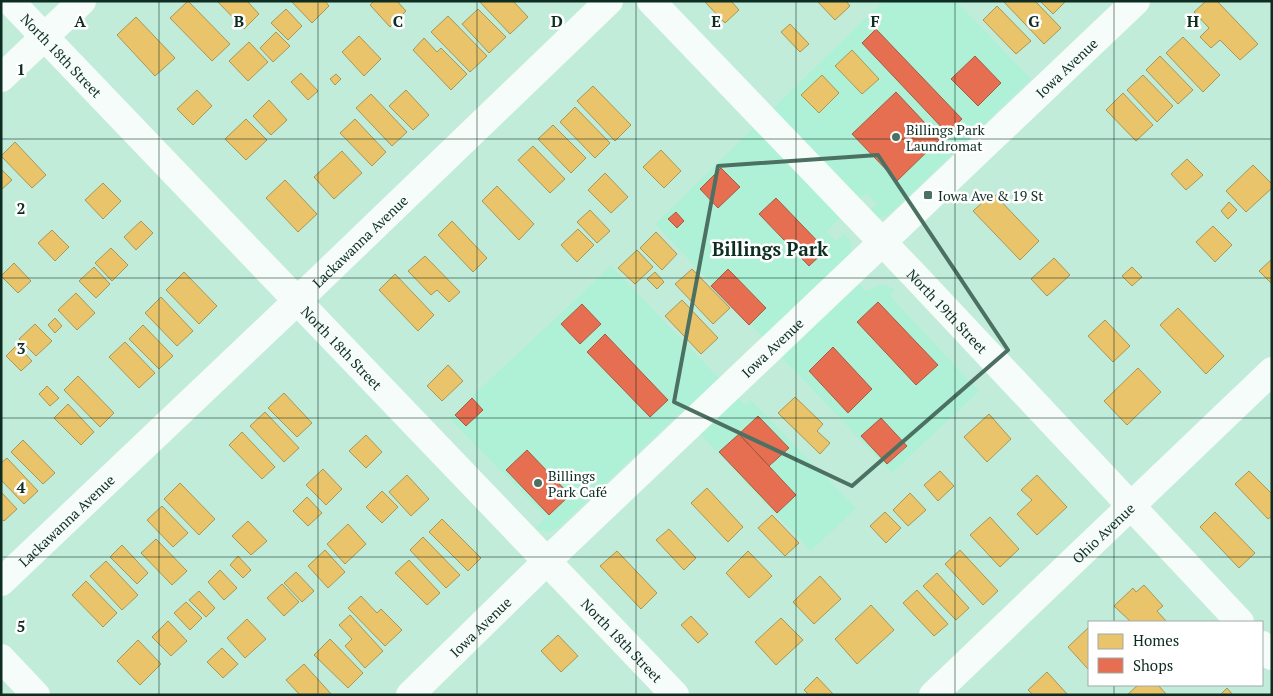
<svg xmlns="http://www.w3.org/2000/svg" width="1273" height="696" font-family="'PT Serif',serif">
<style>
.built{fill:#aef1d6}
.homes{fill:#e9c46a;stroke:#a79754}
.shops{fill:#e76f51;stroke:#a65b43}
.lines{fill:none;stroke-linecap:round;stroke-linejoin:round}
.minor{stroke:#f6fcf9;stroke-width:28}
.marked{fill:none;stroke:#4c7062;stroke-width:4;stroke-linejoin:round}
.grid{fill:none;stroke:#0d2d22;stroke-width:1;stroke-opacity:0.55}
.poi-dot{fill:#4c7062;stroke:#fff;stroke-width:2}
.labels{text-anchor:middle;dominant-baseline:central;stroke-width:5;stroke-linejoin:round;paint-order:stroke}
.street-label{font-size:14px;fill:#0d2d22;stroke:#fff}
.poi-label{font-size:14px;fill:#0d2d22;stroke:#fff;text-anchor:start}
.district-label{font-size:19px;font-weight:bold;fill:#0d2d22;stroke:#fff}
.grid-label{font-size:16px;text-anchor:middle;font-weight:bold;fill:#0d2d22;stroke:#fff;stroke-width:5;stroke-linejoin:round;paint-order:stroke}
</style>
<rect width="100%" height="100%" fill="#c2ecda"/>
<path class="built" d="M883 1H956L1031 79 894 210 886 216 879 218 867 213 877 204 866 193 826 232 836 241 844 233 852 243 850 254 840 263 866 291 879 285 888 286 895 290 890 296 979 391 892 473 655 224Z
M611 266 745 405 751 400 856 508 811 551 680 413 559 527 550 532 539 530 535 528 546 517 449 418Z"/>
<path class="homes" d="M188 1 230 44 212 61 170 18Z
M217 1H247L259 14 244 29Z
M291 1H325L329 6 312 23Z
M374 1H397L406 11 390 27 370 5Z
M479 1H513L528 17 510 34Z
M704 1H731L739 10 725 23Z
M817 1H846L850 6 835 20Z
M1003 1H1035L1061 28 1044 44Z
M1040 1H1066L1053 14Z
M1206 1H1217L1258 44 1240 60 1220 40 1211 48 1200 37 1209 28 1194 12Z
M997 6 1031 41 1016 54 983 20Z
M286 9 302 26 288 40 271 23Z
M478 9 506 37 489 53 462 24Z
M448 16 487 56 470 72 431 32Z
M136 17 175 58 155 76 117 35Z
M790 24 809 44 800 52 781 32Z
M276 32 290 46 273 62 260 48Z
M359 36 381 59 364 76 342 52Z
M1183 37 1220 75 1203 92 1166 53Z
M424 38 437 52 441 48 467 74 451 90 413 50Z
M249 42 268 62 248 81 229 61Z
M852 50 879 79 862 94 835 66Z
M1160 56 1193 90 1178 104 1146 70Z
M301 73 318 91 308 100 291 82Z
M336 74 341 79 335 85 330 79Z
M822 75 839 93 819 113 801 95Z
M1143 75 1173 106 1157 122 1127 90Z
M593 86 631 125 615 141 577 101Z
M197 90 212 106 193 125 177 109Z
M406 90 429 115 413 130 389 106Z
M1123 93 1153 125 1136 141 1106 110Z
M371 94 407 132 392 146 356 108Z
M269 100 287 120 271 135 253 116Z
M575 107 610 143 595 158 560 122Z
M246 119 267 140 246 160 225 139Z
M355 119 386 152 372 166 340 133Z
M553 125 586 158 571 173 538 139Z
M15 142 46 175 32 188 1 156Z
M533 146 565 179 550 193 518 160Z
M661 150 681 171 664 188 643 167Z
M342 151 362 173 334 199 314 177Z
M1187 159 1203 175 1186 190 1171 174Z
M1253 165 1272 184V188L1246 212 1226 191Z
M1 169 12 180 1 190Z
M605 173 628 197 611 213 588 190Z
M285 180 317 214 298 232 266 198Z
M103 183 121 201 103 219 85 200Z
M497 186 534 224 519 240 482 201Z
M993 193 1039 241 1020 260 973 211Z
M1229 202 1237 210 1228 219 1221 211Z
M590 210 610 231 597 243 577 222Z
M141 221 153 233 136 250 124 237Z
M452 221 487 258 473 272 438 235Z
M1213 226 1232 245 1215 262 1196 242Z
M578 229 594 245 577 262 561 245Z
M52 230 69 247 55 261 38 243Z
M656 232 677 254 662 270 640 248Z
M111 248 128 265 112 281 95 263Z
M637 250 653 267 635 284 618 268Z
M425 256 460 292 449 302 437 290 431 295 408 271Z
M1054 258 1070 275 1047 296 1031 279Z
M1272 259V284L1259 271Z
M14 263 31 281 18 293 1 276Z
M94 267 110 284 96 298 79 281Z
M1132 267 1142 277 1132 286 1122 276Z
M692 269 730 308 713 324 675 284Z
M184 272 217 306 199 324 166 290Z
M655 272 664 282 657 289 647 279Z
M395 274 434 315 418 331 379 290Z
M76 293 95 313 77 330 58 310Z
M161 297 193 331 177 346 145 313Z
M682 300 718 338 701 354 665 316Z
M1178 308 1224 356 1206 374 1160 325Z
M55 318 62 326 55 333 48 325Z
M1105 320 1130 346 1113 362 1088 336Z
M35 324 52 341 36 356 19 339Z
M143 325 173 356 159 369 129 339Z
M125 342 155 373 139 388 109 357Z
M17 345 32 361 21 371 6 356Z
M448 365 463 381 442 401 427 386Z
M1138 368 1161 392 1127 425 1104 401Z
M78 376 114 413 100 427 64 390Z
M47 386 59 398 50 406 39 394Z
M284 393 312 423 297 437 268 408Z
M795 397 823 424 817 431 830 443 820 454 778 413Z
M68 404 94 432 81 445 54 418Z
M265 412 299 448 284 462 250 426Z
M989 414 1011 439 987 462 964 437Z
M242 432 275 467 262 479 229 445Z
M366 435 382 452 366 468 349 451Z
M23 440 55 473 43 484 11 452Z
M7 458 38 491 24 504 1 480V463Z
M323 469 342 489 326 505 306 485Z
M940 471 954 486 938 501 924 485Z
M1249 471 1272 494V516L1268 519 1235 484Z
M407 475 429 499 411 516 389 492Z
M1037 475 1067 507 1037 535 1017 514 1032 500 1021 490Z
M180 483 215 519 199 535 164 499Z
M707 488 743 527 728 542 691 503Z
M382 491 398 507 382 523 366 507Z
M1 492 17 509 4 521 1 519Z
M910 493 926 510 908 526 893 510Z
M307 497 322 513 308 526 293 511Z
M162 506 188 533 173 547 147 520Z
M885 512 901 528 886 543 870 526Z
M1215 512 1255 553 1239 568 1200 527Z
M772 515 799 543 785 556 758 528Z
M990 517 1019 549 1000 567 970 535Z
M442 519 481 558 468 571 429 532Z
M248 521 267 541 251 555 232 536Z
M348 524 366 544 345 564 327 544Z
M669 529 696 558 684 570 656 540Z
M423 537 460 575 446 588 410 550Z
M156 539 187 571 172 585 141 553Z
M122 545 148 573 137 584 110 557Z
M325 550 345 572 328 588 308 566Z
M960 550 998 591 983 605 945 564Z
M617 551 657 593 641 609 600 566Z
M748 551 772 576 749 598 726 573Z
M238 556 251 570 243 578 230 565Z
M409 560 440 593 427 605 395 573Z
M106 561 138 595 122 610 90 576Z
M220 570 237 588 224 600 208 582Z
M296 572 314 591 302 602 284 583Z
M937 573 969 608 956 620 923 586Z
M820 576 841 599 814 624 793 602Z
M86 581 117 613 103 627 72 595Z
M282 584 299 602 284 616 267 598Z
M1144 585 1163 606 1157 611 1167 622H1131L1114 606 1133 588 1136 592Z
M917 590 948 624 934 636 903 603Z
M199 591 215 608 206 617 189 600Z
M361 596 377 613 381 609 402 630 385 646 348 608Z
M186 602 202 618 190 630 174 613Z
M871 605 894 630 857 664 835 639Z
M350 615 383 651 365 668 345 646 352 639 339 625Z
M691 616 708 634 698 643 681 625Z
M781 618 803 640 776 665 755 642Z
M247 619 266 639 245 658 227 638Z
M168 621 187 641 171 656 152 637Z
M1089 627V667L1088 669 1068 647Z
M558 635 578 656 561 672 541 651Z
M330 639 363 673 348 688 314 655Z
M138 640 161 664 140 685 117 661Z
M222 648 238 664 223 678 207 662Z
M304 664 332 695H300L286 680Z
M1047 672 1068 695H1033L1028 690Z
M817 677 834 695H809L804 690Z
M1138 685H1158L1167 695H1127Z
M1227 688 1233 695H1220Z"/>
<path class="shops" d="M876 29 962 119 947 133 862 43Z
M975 56 1001 83 978 106 951 79Z
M896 92 940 139 897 181 852 134Z
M721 168 740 187 718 208 700 189Z
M776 198 826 250 809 266 759 214Z
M676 212 684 221 677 228 668 219Z
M728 269 766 308 749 325 711 286Z
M878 302 938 365 916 385 857 322Z
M582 304 601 324 580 344 561 324Z
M605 334 668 400 650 417 587 352Z
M833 347 872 389 848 413 809 371Z
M472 398 483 410 466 426 455 415Z
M758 416 789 448 769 466 739 434Z
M881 418 907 446 887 464 861 436Z
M739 434 796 495 777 513 719 452Z
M527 450 570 495 549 515 506 470Z"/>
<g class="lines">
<g class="minor">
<path id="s1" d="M10 1 675 695"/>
<path id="s2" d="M651 1 914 275 1240 622"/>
<path d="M1 78 82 1"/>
<path id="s3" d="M1 582 297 301 609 1"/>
<path d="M1262 645 1272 656"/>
<path d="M1 658 36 695"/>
<path id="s4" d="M410 695 547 561 1136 1"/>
<path id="s5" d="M933 695 1272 371"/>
</g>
</g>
<path class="marked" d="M878 155 1008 350 852 486 674 402 718 166Z"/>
<path class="grid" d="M159 1V695M318 1V695M477 1V695M636 1V695M796 1V695M955 1V695M1114 1V622M1 139H1272M1 278H1272M1 418H1272M1 557H1272M1114 685V695"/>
<g class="poi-dot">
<circle cx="896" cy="137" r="5"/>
<rect x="923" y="190" width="10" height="10" rx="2.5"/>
<circle cx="538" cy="483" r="5"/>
</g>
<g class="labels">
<g class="street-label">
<text stroke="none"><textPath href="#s1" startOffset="75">North 18th Street</textPath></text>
<text stroke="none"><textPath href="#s4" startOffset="908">Iowa Avenue</textPath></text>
<text stroke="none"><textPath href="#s3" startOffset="495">Lackawanna Avenue</textPath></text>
<text stroke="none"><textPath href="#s2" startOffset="429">North 19th Street</textPath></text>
<text stroke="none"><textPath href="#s4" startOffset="502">Iowa Avenue</textPath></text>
<text stroke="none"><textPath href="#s1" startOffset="480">North 18th Street</textPath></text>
<text stroke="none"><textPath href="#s3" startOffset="90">Lackawanna Avenue</textPath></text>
<text stroke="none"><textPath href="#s5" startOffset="235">Ohio Avenue</textPath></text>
<text stroke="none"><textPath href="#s4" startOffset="98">Iowa Avenue</textPath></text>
<text stroke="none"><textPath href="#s1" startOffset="885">North 18th Street</textPath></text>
</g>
<g class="poi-label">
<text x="906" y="129">Billings Park<tspan x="906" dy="16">Laundromat</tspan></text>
<text x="938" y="195">Iowa Ave &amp; 19 St</text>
<text x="548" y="475">Billings<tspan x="548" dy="16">Park Café</tspan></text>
</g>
<g class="district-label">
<text x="770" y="248">Billings Park</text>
</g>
</g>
<g class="grid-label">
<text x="80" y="27">A</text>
<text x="239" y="27">B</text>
<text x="398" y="27">C</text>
<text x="557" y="27">D</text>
<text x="716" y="27">E</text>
<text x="875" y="27">F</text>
<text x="1034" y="27">G</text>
<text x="1193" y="27">H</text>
<text x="21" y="75">1</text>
<text x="21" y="214">2</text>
<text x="21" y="354">3</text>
<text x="21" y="493">4</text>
<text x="21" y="632">5</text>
</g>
<rect width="1273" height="696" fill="none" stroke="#0d2d22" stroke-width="5"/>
<rect x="1088" y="621" width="175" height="65" fill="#ffffff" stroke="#9eaba7"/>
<rect x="1098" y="634" width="25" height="15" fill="#e9c46a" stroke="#9eaba7"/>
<text x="1133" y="646" font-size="15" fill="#0d2d22">Homes</text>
<rect x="1098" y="658" width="25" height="15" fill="#e76f51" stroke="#9eaba7"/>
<text x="1133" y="671" font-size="15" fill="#0d2d22">Shops</text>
</svg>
